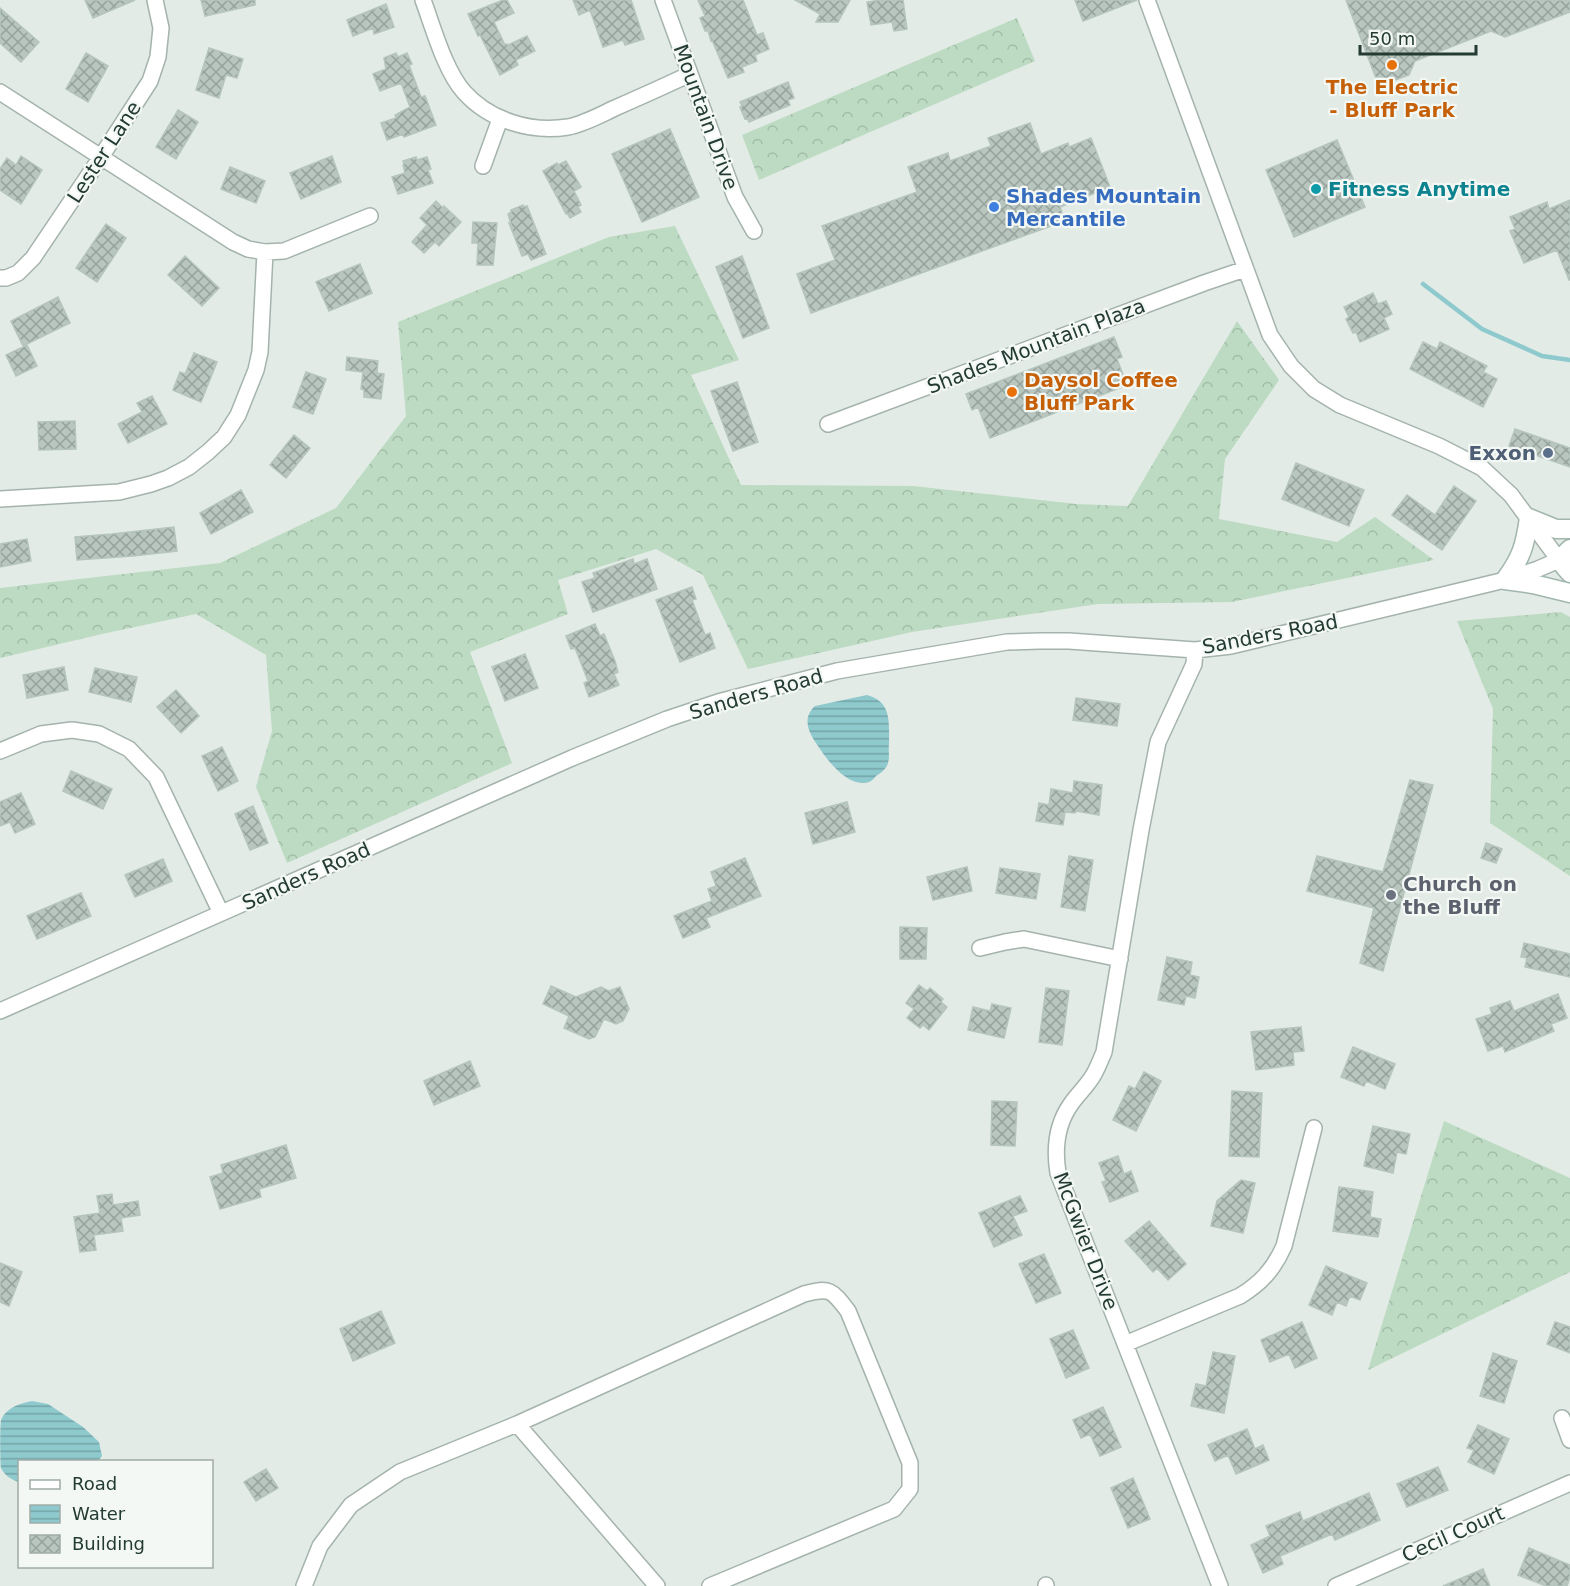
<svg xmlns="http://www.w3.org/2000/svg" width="1570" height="1586" font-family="'DejaVu Sans',sans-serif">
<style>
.forest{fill:url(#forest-crowns)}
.water{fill:url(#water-rules)}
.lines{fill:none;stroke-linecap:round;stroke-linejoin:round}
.stream{stroke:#8ec9cd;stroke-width:4.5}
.building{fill:url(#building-cross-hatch);stroke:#b5c5bd;stroke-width:1.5}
.street-casing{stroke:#a5b3ad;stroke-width:18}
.secondary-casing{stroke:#a1b6ad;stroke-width:21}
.street{stroke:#fff;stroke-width:15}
.secondary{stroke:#fff;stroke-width:18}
.food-dot{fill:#e8710a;stroke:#f3f8f5;stroke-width:2}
.culture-dot{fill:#0f9aa8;stroke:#f3f8f5;stroke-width:2}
.shop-dot{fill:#3f7fe0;stroke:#f3f8f5;stroke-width:2}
.service-dot{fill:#5c6f8a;stroke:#f3f8f5;stroke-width:2}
.worship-dot{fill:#6b7280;stroke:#f3f8f5;stroke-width:2}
.labels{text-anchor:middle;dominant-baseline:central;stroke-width:4.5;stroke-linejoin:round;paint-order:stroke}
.food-label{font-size:20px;font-weight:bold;fill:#c56008;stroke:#f3f8f5}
.street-label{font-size:20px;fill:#233b33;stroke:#f3f8f5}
.culture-label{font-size:20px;font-weight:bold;fill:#0d838f;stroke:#f3f8f5;text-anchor:start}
.shop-label{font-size:20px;font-weight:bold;fill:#366cbe;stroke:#f3f8f5;text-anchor:start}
.service-label{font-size:20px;font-weight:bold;fill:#4e5e75;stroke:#f3f8f5;text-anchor:end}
.worship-label{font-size:20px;font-weight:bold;fill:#5b616d;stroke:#f3f8f5;text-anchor:start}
</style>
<defs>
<pattern id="forest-crowns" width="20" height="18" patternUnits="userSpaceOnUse" patternTransform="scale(1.5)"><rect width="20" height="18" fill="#bddbc2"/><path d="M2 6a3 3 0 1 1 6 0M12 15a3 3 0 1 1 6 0" fill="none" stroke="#a2bda7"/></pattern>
<pattern id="water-rules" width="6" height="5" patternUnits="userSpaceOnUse" patternTransform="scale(1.5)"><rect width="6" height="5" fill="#8ec9cd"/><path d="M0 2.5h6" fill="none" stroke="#74a4a7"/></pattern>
<pattern id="building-cross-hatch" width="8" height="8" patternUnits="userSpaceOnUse" patternTransform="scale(1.5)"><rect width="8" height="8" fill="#b8c6bf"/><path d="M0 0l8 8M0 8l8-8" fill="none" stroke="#95a29c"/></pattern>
</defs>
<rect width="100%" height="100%" fill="#e2ebe6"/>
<path class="forest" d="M1017 18 1035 61 759 180 742 135Z
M675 226 739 360 691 375 741 485 913 486 1076 504 1128 506 1237 321 1279 380 1225 459 1219 519 1337 542 1375 517 1434 560 1232 602 1098 604 912 632 748 669 703 575 656 549 558 580 568 614 470 652 512 763 287 863 256 787 272 731 266 655 196 614 102 634 0 658V588L220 563 336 508 406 416 398 322 609 237Z
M1561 612 1570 617V876L1490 823 1493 709 1457 621Z
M1444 1121 1570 1178V1272L1368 1370Z"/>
<path class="water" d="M867 695C892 702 889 722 889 744 888 749 890 757 888 763 887 768 881 773 876 776 874 778 872 781 869 782 847 789 825 757 816 743 807 730 803 717 815 706Z
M32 1401 48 1404 83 1427 99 1442 102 1456 98 1461 20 1462 19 1482C12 1480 5 1476 1 1468 0 1463 0 1426 1 1420 6 1408 20 1403 32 1401Z"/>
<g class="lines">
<path class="stream" d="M1423 284 1482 329 1542 356 1570 360"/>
</g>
<path class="building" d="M85 0H135L93 18Z
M201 0H255V5L205 16Z
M503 0H507L514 13 494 22 505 45 507 44 508 45 527 36 535 51 516 60 518 65 500 75 480 35 478 36 468 14Z
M573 0H631L644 39 625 45 623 40 603 47 590 10 579 15Z
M698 0H743L757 35 763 33 769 49 755 55 757 61 742 67 744 72 728 78 712 40 711 41 708 31H705L700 18 705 16Z
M795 0H850L838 22H816L820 14Z
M880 0H903L907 29 894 31 892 22 871 25 867 2Z
M1075 0H1137L1083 21Z
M1346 0H1570V12L1505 37 1491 31 1415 61 1409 75 1379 86Z
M386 4 394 27 374 34 373 28 353 36 347 20Z
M0 8 39 42 21 62 0 43Z
M209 48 243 59 237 78 226 75 219 98 196 90Z
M86 53 108 66 88 102 66 89Z
M396 53 398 57 407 53 412 64 409 65 421 97 425 96 436 125 404 137 403 134 387 140 381 123 396 118 395 115 410 107 401 83 380 91 373 74 386 69 384 58Z
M788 82 794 98 788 100 790 105 749 122 747 118 745 119 740 107 742 106 740 102Z
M178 110 198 122 176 159 156 147Z
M1030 123 1041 154 1068 143 1069 147 1091 138 1110 187 1060 207 1065 221 811 313 797 274 835 260 822 226 917 192 908 167 948 153 950 161 991 146 988 138Z
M670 129 699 197 642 222 612 154Z
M1337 140 1365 207 1294 237 1266 170Z
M21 156 42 170 21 204 0 190V169L7 158 16 165Z
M332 156 341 182 301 199 290 173Z
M416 157 417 160 427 157 431 169 428 170 433 183 398 194 392 177 405 173 403 165 404 164 403 161Z
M566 161 581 187 574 191 581 205 578 207 581 212 570 218 567 213 566 214 543 171 557 163 558 165Z
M230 167 265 181 256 203 221 189Z
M1570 200V280H1569L1557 250 1524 263 1510 231 1515 229 1510 217 1547 202 1549 209Z
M436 201 443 208 444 206 461 222 439 246 435 242 424 253 412 242 427 225 420 218Z
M523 205V207L527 206 546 254 531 260 528 254 522 256 509 223 511 224 508 214 511 212V210Z
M473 222 497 223 493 265H477L478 243H472Z
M106 224 126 238 97 282 76 268Z
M185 256 219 288 202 306 168 275Z
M742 256 769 328 743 338 716 267Z
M360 264 372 293 329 311 316 282Z
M1373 293 1378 304 1386 301 1392 314 1384 318 1389 329 1360 342 1356 332 1353 333 1346 319 1349 317 1344 307Z
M58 297 70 323 23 346 11 321Z
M1114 337 1122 357 1117 359 1127 385 990 438 978 407 972 410 966 394Z
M1423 342 1437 349 1440 342 1487 366 1483 372 1497 379 1483 407 1410 369Z
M27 345 37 366 16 376 6 355Z
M194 353 217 362 201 402 173 390 180 372 185 374Z
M347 357 378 361 377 373 384 374 381 399 364 397V390L361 389 363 372 346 370Z
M306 372 326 379 313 414 293 407Z
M737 382 758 442 733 451 711 391Z
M152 396 167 424 128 443 118 424 142 412 137 403Z
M75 421 76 449 39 450 38 422Z
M1515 429 1570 448V467L1509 446Z
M294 435 310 448 286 478 270 465Z
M1296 463 1364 490 1349 526 1282 499Z
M1454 486 1476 501 1442 550 1392 515 1407 495 1435 515Z
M241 490 253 512 211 534 200 513Z
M174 527 177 551 133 556 77 560 75 537 112 534Z
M27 539 31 561 0 567V544Z
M633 559 634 564 647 559 657 589 593 612 582 582 595 578 593 573Z
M692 587 696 599 692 600 705 635 710 633 715 648 680 662 656 600Z
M595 624 600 636 604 634 615 661 618 672 614 674 619 685 589 697 584 683 588 681 575 648 571 649 566 636Z
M525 654 538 688 505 701 492 667Z
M64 667 68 690 27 698 23 675Z
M95 668 137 677 131 702 89 692Z
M176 690 199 716 181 733 157 707Z
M1076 698 1120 704 1117 726 1073 720Z
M222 747 238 781 218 791 202 756Z
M71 771 112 789 103 809 63 791Z
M1410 780 1433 785 1383 971 1360 963 1374 908 1307 891 1317 856 1383 872Z
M1074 781 1102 785 1099 815 1076 811 1075 813 1065 812 1063 825 1036 821 1039 803 1049 805 1051 789 1073 793Z
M21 793 35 824 15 833 10 822 0 826V802Z
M847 802 855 832 813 844 805 813Z
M253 806 268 843 250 850 235 814Z
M1486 843 1502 849 1496 863 1481 858Z
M1069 856 1093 860 1085 911 1061 907Z
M745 858 761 896 706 918 710 927 683 938 674 916 712 901 708 889 716 886 711 872Z
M163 859 172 881 135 897 125 875Z
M967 867 972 891 933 900 927 877Z
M1000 868 1040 874 1036 899 996 893Z
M81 893 91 916 37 939 27 916Z
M900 927 927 928 926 959H900Z
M1524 943 1570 954V977L1525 967 1527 958 1521 957Z
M1167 957 1192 962 1190 975 1199 977 1195 998 1186 996 1184 1005 1158 1000Z
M919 985 927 991 930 988 943 999 941 1002 947 1007 929 1030 923 1025 920 1028 907 1018 914 1009 906 1003Z
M551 986 576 997 601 987 609 991 620 987 629 1009 623 1021 616 1024 604 1019 595 1037 589 1039 564 1028 569 1016 543 1004Z
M1046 988 1069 991 1062 1045 1039 1042Z
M1558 994 1567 1018 1551 1024 1554 1031 1505 1052 1503 1046 1488 1051 1476 1019 1492 1014 1490 1008 1510 1001 1514 1011Z
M992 1004 1011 1008 1004 1038 968 1030 973 1007 990 1011Z
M1301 1027 1304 1051 1293 1052 1294 1065 1256 1070 1251 1032Z
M1353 1047 1395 1064 1385 1089 1366 1081 1364 1086 1341 1077Z
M470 1061 480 1086 434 1105 424 1081Z
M1144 1072 1161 1081 1136 1131 1113 1120 1129 1086 1135 1089Z
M1232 1091 1262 1093 1259 1157 1229 1156Z
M992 1101 1017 1102 1015 1146 991 1145Z
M1373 1126 1410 1134 1406 1154 1397 1152 1393 1173 1364 1166Z
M286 1145 296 1178 259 1189 261 1197 220 1209 210 1177 223 1173 221 1165Z
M1118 1156 1124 1174 1131 1171 1138 1191 1110 1202 1102 1182 1106 1181 1099 1163Z
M1241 1180 1255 1183 1243 1233 1211 1226 1217 1201Z
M1339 1187 1373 1192 1370 1217 1381 1219 1378 1237 1333 1231Z
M112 1194 113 1205 138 1201 140 1215 121 1218 123 1231 94 1235 96 1250 80 1252 74 1217 100 1213 97 1196Z
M1020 1196 1027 1211 1013 1216 1022 1235 994 1247 979 1213Z
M1149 1221 1186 1264 1168 1280 1157 1268 1153 1272 1125 1241Z
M1044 1254 1061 1293 1036 1303 1019 1264Z
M0 1263 22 1272 9 1306 0 1302Z
M1326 1266 1367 1283 1360 1300 1350 1296 1346 1306 1337 1302 1332 1315 1309 1305Z
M381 1311 395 1343 353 1361 340 1329Z
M1302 1322 1317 1358 1295 1368 1289 1354 1270 1362 1261 1340Z
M1555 1322 1570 1327V1353L1547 1344Z
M1073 1330 1089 1368 1066 1378 1050 1339Z
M1213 1352 1235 1356 1224 1413 1191 1406 1196 1384 1206 1386Z
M1493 1353 1517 1361 1504 1403 1480 1396Z
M1103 1407 1121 1447 1100 1456 1090 1434 1081 1438 1073 1420Z
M1478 1425 1509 1439 1494 1474 1468 1462 1474 1450 1467 1448Z
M1247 1429 1255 1449 1263 1445 1269 1460 1236 1474 1228 1455 1215 1461 1208 1445Z
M1438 1467 1448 1490 1407 1507 1397 1484Z
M266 1469 278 1488 256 1501 244 1482Z
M1133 1478 1150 1519 1128 1528 1111 1488Z
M1369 1493 1380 1520 1335 1540 1332 1534 1280 1556 1283 1564 1263 1573 1251 1545 1270 1536 1266 1526 1300 1512 1303 1521Z
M1529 1548 1570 1565V1577L1567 1586H1546L1518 1575Z
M1483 1569 1490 1586H1443Z"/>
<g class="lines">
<defs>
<path id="street" d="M423 0C433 27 445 71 464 92 489 120 530 133 568 127 584 124 600 115 615 108 640 97 665 86 690 74
M663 0 735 197 754 231
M0 92 233 242 248 249 265 252 284 251 370 216
M483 166 500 119
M0 278H6L18 273 33 258 101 157 150 81 158 57 161 28 155 0
M828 424 1204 283 1245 269
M0 499 119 492 151 484 168 478 189 467 208 452 224 437 238 415 256 370 260 352 265 252
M1195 650 1194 664 1158 742 1141 830 1104 1052C1101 1059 1098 1067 1094 1074 1088 1085 1078 1094 1071 1104 1056 1125 1054 1148 1058 1173L1220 1586
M0 751 41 734 72 730 99 734 129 749 156 777 221 913
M980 948 1005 942 1024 939 1120 959
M0 1011 572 758 667 719 718 702 837 671 907 659 1007 642 1040 641H1069L1195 650 1231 646 1505 580 1538 569 1559 560 1511 495 1482 468 1439 446 1340 405 1314 389 1291 366 1270 335 1147 0
M1125 1344 1240 1296C1261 1283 1274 1269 1284 1246L1314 1128
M1562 1418 1570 1440
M517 1424 657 1586
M1046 1585V1586
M304 1586 320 1546 351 1505 400 1472 517 1424 804 1294C830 1287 832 1290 848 1311L910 1463V1489L894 1509 710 1586
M1336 1586 1570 1483"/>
<path id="secondary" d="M1570 529H1556L1529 518C1525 545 1522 557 1505 580L1533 584 1570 593
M1570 549 1559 560 1570 573"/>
</defs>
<use href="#street" class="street-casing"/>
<use href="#secondary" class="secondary-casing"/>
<use href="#street" class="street"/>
<use href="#secondary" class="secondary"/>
</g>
<g class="food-dot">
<circle cx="1392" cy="65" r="6"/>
<circle cx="1012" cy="392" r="6"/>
</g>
<circle class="culture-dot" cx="1316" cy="189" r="6"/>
<circle class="shop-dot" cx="994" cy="207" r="6"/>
<circle class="service-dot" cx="1548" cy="453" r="6"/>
<circle class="worship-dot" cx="1391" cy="895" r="6"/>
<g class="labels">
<g class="food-label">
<text x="1392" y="87">The Electric<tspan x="1392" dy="23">- Bluff Park</tspan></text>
<text x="1024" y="380" text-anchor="start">Daysol Coffee<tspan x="1024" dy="23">Bluff Park</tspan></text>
</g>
<g class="street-label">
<text transform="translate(706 117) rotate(70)">Mountain Drive</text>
<text transform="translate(104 152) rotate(-57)">Lester Lane</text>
<text transform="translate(1036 346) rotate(-21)">Shades Mountain Plaza</text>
<text transform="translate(1270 634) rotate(-11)">Sanders Road</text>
<text transform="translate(756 694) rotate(-16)">Sanders Road</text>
<text transform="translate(306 876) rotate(-24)">Sanders Road</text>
<text transform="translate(1086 1241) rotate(69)">McGwier Drive</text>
<text transform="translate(1453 1534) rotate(-24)">Cecil Court</text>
</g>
<g class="culture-label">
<text x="1328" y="189">Fitness Anytime</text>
</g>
<g class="shop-label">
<text x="1006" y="196">Shades Mountain<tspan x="1006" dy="23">Mercantile</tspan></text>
</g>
<g class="service-label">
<text x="1536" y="453">Exxon</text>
</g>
<g class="worship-label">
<text x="1403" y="884">Church on<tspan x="1403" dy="23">the Bluff</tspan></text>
</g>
</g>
<rect x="18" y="1460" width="195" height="108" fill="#f3f8f5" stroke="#a0aca7" stroke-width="1.5"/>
<rect x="30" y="1480" width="30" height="9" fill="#ffffff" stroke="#a0aca7" stroke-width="1.5"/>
<text x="72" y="1490" font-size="18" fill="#233b33">Road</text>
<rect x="30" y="1505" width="30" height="18" fill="url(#water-rules)" stroke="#a0aca7" stroke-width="1.5"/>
<text x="72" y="1520" font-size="18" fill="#233b33">Water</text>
<rect x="30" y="1535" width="30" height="18" fill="url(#building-cross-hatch)" stroke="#a0aca7" stroke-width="1.5"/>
<text x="72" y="1550" font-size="18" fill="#233b33">Building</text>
<path d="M1360 45v9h116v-9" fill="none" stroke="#233b33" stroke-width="3"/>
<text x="1369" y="45" font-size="18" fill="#233b33" stroke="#f3f8f5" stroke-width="4.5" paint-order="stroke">50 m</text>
</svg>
